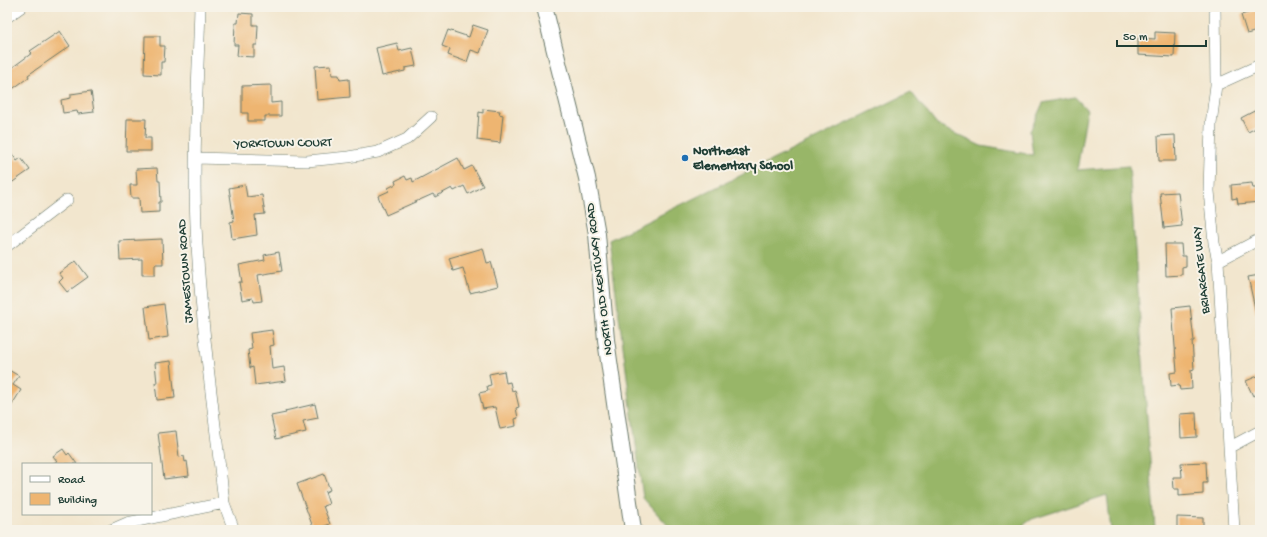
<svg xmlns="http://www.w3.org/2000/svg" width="1267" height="537" font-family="'Gochi Hand',sans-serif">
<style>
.forest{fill:#98b668;stroke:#5c7a4e}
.building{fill:#eeb571}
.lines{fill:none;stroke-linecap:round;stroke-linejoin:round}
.street-casing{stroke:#69786a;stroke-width:12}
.secondary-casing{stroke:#69786a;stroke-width:18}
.street{stroke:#fff;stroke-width:11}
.secondary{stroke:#fff;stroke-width:16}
.poi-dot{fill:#1f6fb2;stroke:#f7f3e8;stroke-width:1.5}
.labels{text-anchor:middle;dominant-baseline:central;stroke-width:4;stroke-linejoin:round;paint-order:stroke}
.street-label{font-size:13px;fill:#1f3d34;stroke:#f7f3e8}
.poi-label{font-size:13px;font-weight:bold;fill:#1f3d34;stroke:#f7f3e8;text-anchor:start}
</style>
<rect width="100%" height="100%" fill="#f7f3e8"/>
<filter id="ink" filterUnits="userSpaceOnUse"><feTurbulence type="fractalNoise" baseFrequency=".025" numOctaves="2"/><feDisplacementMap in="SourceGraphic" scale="8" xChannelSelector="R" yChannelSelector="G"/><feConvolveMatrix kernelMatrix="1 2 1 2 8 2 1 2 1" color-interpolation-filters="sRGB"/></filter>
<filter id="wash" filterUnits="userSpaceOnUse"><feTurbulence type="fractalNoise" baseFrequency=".012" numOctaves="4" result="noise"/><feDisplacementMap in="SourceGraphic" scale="16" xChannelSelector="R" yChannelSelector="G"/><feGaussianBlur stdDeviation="0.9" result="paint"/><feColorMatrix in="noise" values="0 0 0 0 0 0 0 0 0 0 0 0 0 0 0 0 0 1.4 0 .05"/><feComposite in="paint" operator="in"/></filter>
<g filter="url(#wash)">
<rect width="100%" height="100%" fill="#f2e6ce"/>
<path class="forest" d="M911 92 937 125 981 146 1033 155 1030 131 1043 103 1075 97 1087 110 1077 170 1129 166 1155 530H1111L1107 495 1032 519 1016 530H672L643 498 609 240Z"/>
<g id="blocks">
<path class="building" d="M1260 9V30L1247 34 1241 15Z
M239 13 253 14V25H258L257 45H254V57L237 56 238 45H234L235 23H238Z
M473 25 488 30 480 53 471 50 467 62 448 55 450 49 442 46 448 30 469 37Z
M60 31 70 46 28 75 29 77 7 93V60L13 67 32 53 30 51Z
M1155 32 1175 33 1174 57 1138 55V38L1155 39Z
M145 36H160V46H165L164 62H161V75L144 74Z
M397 43 399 51 412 48 416 66 405 68V71L382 76 376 48Z
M331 65 332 75H339L340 80 349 79 350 97 317 100 315 66Z
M271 85V103L281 102V116H265V121H248V113H242V86Z
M91 91 94 112 78 114 77 111 63 113 61 100 71 98V94Z
M1260 108V126L1248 132 1241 118Z
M483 109 500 111 499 114 503 115 500 143 477 140 479 112 483 113Z
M127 119H146L145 138H151V151H126Z
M1175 135 1176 161H1159L1158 136Z
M7 147 17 161 21 158 30 170 7 186Z
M458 158 464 170 472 166 483 186 468 194 464 186 454 191 452 188 435 197 433 194 386 215 378 196 389 191 388 188 396 184 395 181 405 176 407 180 412 178 413 182Z
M157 168 158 181H160L161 202H159V212L140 213 139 198H131L130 185H137L136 169Z
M1252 183 1253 188H1260V202L1238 204 1237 198 1232 199 1231 185Z
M245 185 247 197 262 195 265 214 255 215 257 235 232 239 230 222 234 221 229 188Z
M1178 192 1182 226 1164 228 1160 193Z
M162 239 163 264H155V275H142V259L120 260 119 241Z
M1165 244H1181L1182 256H1186V266L1182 267V275L1166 276Z
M483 248 487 263 491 262 498 286 470 293 463 268 453 271 449 258Z
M279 252 282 271 258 275 262 301 254 302 253 298 242 300 239 282H242L239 265 265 260 264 255Z
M76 261 88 277 67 292 59 282 63 278 59 273Z
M1260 275V312L1256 313 1248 277Z
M164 304 168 337 149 340 145 307Z
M1190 306 1194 341H1192L1194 369 1191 370 1192 389 1180 390 1179 385 1171 386 1170 373 1177 372 1172 308Z
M272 330 274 345 270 346 272 369 284 367 286 381 255 385 253 367 250 368 248 350 252 349 250 333Z
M171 361 175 398 157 400 155 383H157L155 363Z
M7 369 19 376 13 385 21 390 7 413Z
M504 371 506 383 510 382 512 391 515 390 519 407 516 408 518 418 515 419 516 426 500 429 495 407 483 409 479 393 488 391 487 386 491 385 489 374Z
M1260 375V392L1253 396 1246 381Z
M315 404 318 418 303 421 306 432 276 439 271 416 286 413 285 411Z
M1196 413 1197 437 1181 438 1180 414Z
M176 431 179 457 184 456 185 462 187 461 189 476 164 479 158 433Z
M63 449 67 455 69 453 77 464H52L57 461 53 456Z
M1206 462 1207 483H1203V494L1179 496V489H1174L1173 477H1182L1181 463Z
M324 474 330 490 325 492 329 504 323 506 330 524 314 530 297 484Z
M1177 517 1203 518V530H1177Z"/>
</g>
</g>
<g filter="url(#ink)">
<use href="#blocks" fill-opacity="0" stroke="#69786a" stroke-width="1"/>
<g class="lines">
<defs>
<path id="street" d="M200 7C198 80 193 153 196 225 200 318 214 411 224 503L234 530
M1215 7 1216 85 1211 124 1209 191 1214 243 1218 261 1234 530
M7 17 21 7
M1216 85 1260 65
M196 158 307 161 348 157 378 152 407 139 431 117
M7 246 67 200
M1218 261 1260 239
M1230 447 1260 431
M111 530 127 523 224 503"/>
<path id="secondary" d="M544 7 587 178 597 234 606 340 633 530"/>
</defs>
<use href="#street" class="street-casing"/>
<use href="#secondary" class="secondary-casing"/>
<use href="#street" class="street"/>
<use href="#secondary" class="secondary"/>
</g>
</g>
<circle class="poi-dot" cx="685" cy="158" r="4"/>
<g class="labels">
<g class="street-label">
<text transform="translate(283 144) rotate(-1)">YORKTOWN COURT</text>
<text transform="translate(1202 270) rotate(-96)">BRIARGATE WAY</text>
<text transform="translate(186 271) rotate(-94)">JAMESTOWN ROAD</text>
<text transform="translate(600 279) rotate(-97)">NORTH OLD KENTUCKY ROAD</text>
</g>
<g class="poi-label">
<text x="693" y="151">Northeast<tspan x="693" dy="15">Elementary School</tspan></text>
</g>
</g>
<rect width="1267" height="537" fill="none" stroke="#f7f3e8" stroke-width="24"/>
<rect x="22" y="463" width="130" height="52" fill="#f7f3e8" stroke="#a1aaa0"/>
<rect x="30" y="476" width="20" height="6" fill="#ffffff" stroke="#a1aaa0"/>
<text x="58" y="483" font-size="12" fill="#1f3d34">Road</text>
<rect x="30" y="493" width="20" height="12" fill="#eeb571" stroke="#a1aaa0"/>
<text x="58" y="503" font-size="12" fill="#1f3d34">Building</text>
<path d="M1117 40v6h89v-6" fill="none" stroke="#1f3d34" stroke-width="2"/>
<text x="1123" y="40" font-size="12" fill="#1f3d34" stroke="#f7f3e8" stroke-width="3" paint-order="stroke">50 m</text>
</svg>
